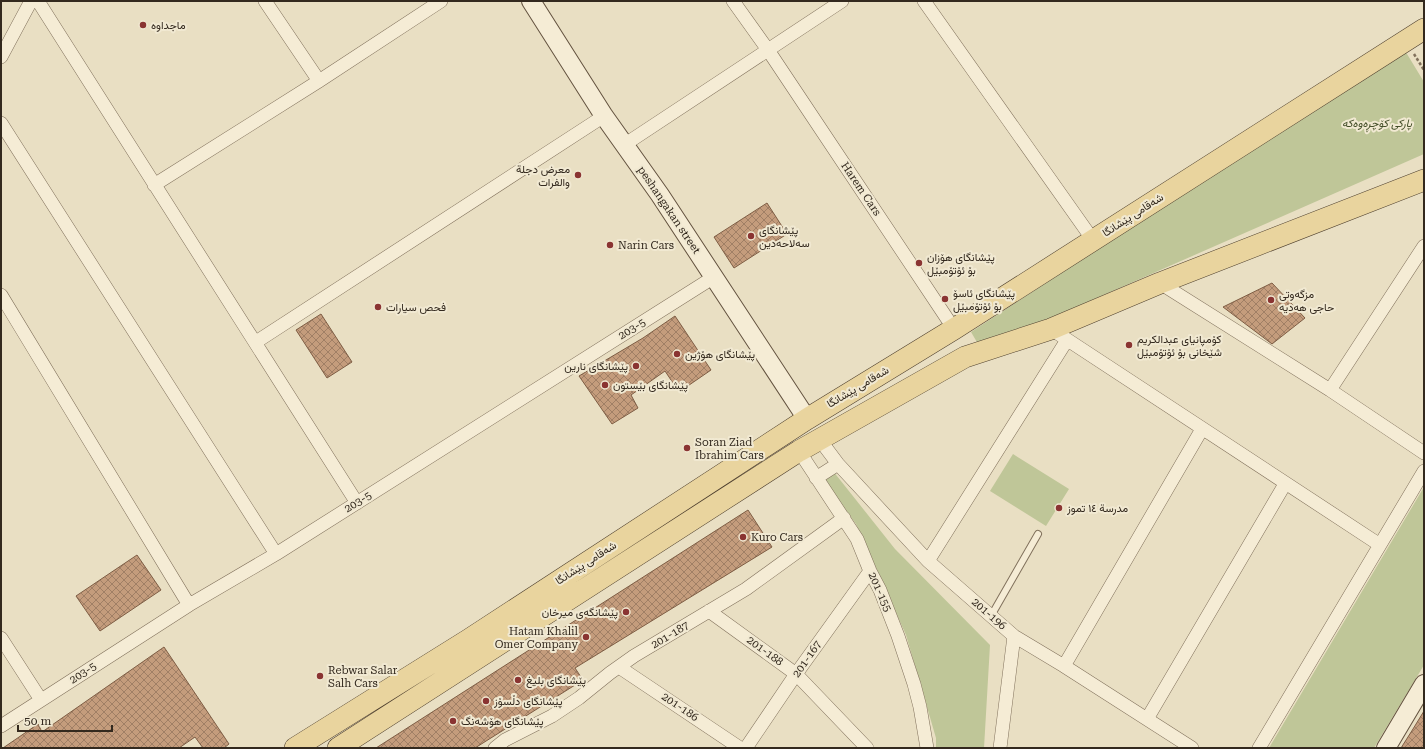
<svg xmlns="http://www.w3.org/2000/svg" width="1425" height="749" font-family="'Roboto Serif',Vazirmatn,serif">
<style>
.green{fill:#bfc698}
.building{fill:url(#building-cross-hatch);stroke:#7e5d44}
.lines{fill:none;stroke-linecap:round;stroke-linejoin:round}
.lane-casing{stroke:#81715c;stroke-width:8}
.street-casing{stroke:#81715c;stroke-width:14}
.secondary-casing{stroke:#63523f;stroke-width:20}
.primary-casing{stroke:#4f402f;stroke-width:22}
.path{stroke:#81715c;stroke-width:2.5;stroke-dasharray:3 2;stroke-linecap:butt}
.lane{stroke:#f5ecd5;stroke-width:6}
.street{stroke:#f5ecd5;stroke-width:13}
.secondary{stroke:#f5ecd5;stroke-width:18}
.primary{stroke:#e9d49e;stroke-width:21}
.poi-dot{fill:#8a3432;stroke:#f1e9d2;stroke-width:1.5}
.labels{text-anchor:middle;dominant-baseline:central;stroke-width:4;stroke-linejoin:round;paint-order:stroke}
.poi-label{font-size:11px;fill:#33291e;stroke:#f1e9d2;text-anchor:start}
.park-label{font-size:11px;font-style:italic;fill:#424d27;stroke:#f1e9d2}
.street-label{font-size:11px;fill:#33291e;stroke:#f1e9d2}
</style>
<defs>
<pattern id="building-cross-hatch" width="8" height="8" patternUnits="userSpaceOnUse"><rect width="8" height="8" fill="#c49c7c"/><path d="M0 0l8 8M0 8l8-8" fill="none" stroke="#a07f65"/></pattern>
</defs>
<rect width="100%" height="100%" fill="#e9dfc3"/>
<path class="green" d="M1404 49 1424 82V154L981 349 971 332Z
M1013 454 1069 489 1046 526 990 491Z
M833 471 895 549 990 645 984 748H936V738L906 635 856 524 824 481Z
M1424 487V665L1374 748H1269Z"/>
<path class="building" d="M767 203 787 234 734 268 714 237Z
M1272 283 1305 318 1272 344 1223 307Z
M321 314 352 362 327 378 296 330Z
M675 316 711 370 679 392 665 371 631 395 638 408 612 424 579 376 643 338Z
M748 510 772 547 575 668 583 680 475 748H376Z
M137 555 161 590 100 631 76 596Z
M164 647 229 744 224 748H203L195 737 179 748H3L38 724 42 732Z
M1424 711V748H1401L1413 729Z"/>
<g class="lines">
<defs>
<path id="lane" d="M991 616 1038 534"/>
<path id="street" d="M38 1 357 503
M265 1 319 81
M733 1 768 50 954 329
M924 1 1093 240
M1 57 31 1
M1 123 276 554
M624 145 842 1
M154 185 319 81 441 1
M1160 283 1330 390 1424 453
M1 295 189 605
M1051 329 1380 545
M256 342 604 116
M1330 390 1424 246
M820 440 838 464 928 561 1014 636 1064 666 1192 748
M799 451 857 539 870 571 880 590 898 636 914 684 920 707 927 748
M816 478 838 464
M928 561 1067 340
M709 611 796 674 867 748
M1 638 41 700
M1064 666 1202 429
M619 667 740 748
M1147 719 1285 484
M1 726 189 605 276 554 714 277
M495 748 505 740 552 716 579 698 610 673 634 656 746 589 844 518
M746 748 796 674 870 571
M1000 748 1014 636
M1259 748 1424 471"/>
<path id="secondary" d="M531 1 604 116 660 195 807 419
M1386 748 1424 684"/>
<path id="primary" d="M295 748 468 640 807 419 954 329 1424 29
M338 748 799 451 965 357 1051 329 1160 283 1424 180"/>
</defs>
<use href="#lane" class="lane-casing"/>
<use href="#street" class="street-casing"/>
<use href="#secondary" class="secondary-casing"/>
<use href="#primary" class="primary-casing"/>
<path class="path" d="M1414 54 1424 70"/>
<use href="#lane" class="lane"/>
<use href="#street" class="street"/>
<use href="#secondary" class="secondary"/>
<use href="#primary" class="primary"/>
</g>
<g class="poi-dot">
<circle cx="143" cy="25" r="4"/>
<circle cx="578" cy="175" r="4"/>
<circle cx="751" cy="236" r="4"/>
<circle cx="610" cy="245" r="4"/>
<circle cx="919" cy="263" r="4"/>
<circle cx="945" cy="299" r="4"/>
<circle cx="1271" cy="300" r="4"/>
<circle cx="378" cy="307" r="4"/>
<circle cx="1129" cy="345" r="4"/>
<circle cx="677" cy="354" r="4"/>
<circle cx="636" cy="366" r="4"/>
<circle cx="605" cy="385" r="4"/>
<circle cx="687" cy="448" r="4"/>
<circle cx="1059" cy="508" r="4"/>
<circle cx="743" cy="537" r="4"/>
<circle cx="626" cy="612" r="4"/>
<circle cx="586" cy="637" r="4"/>
<circle cx="320" cy="676" r="4"/>
<circle cx="518" cy="680" r="4"/>
<circle cx="486" cy="701" r="4"/>
<circle cx="453" cy="721" r="4"/>
</g>
<g class="labels">
<g class="poi-label">
<text x="151" y="25">ماجداوە</text>
<text x="570" y="169" text-anchor="end">معرض دجلة<tspan x="570" dy="13">والفرات</tspan></text>
<text x="759" y="230">پێشانگای<tspan x="759" dy="13">سەلاحەدین</tspan></text>
<text x="618" y="245">Narin Cars</text>
<text x="927" y="257">پێشانگای هۆزان<tspan x="927" dy="13">بۆ ئۆتۆمبێل</tspan></text>
<text x="953" y="293">پێشانگای ئاسۆ<tspan x="953" dy="13">بۆ ئۆتۆمبێل</tspan></text>
<text x="1279" y="294">مزگەوتی<tspan x="1279" dy="13">حاجی هەدیە</tspan></text>
<text x="386" y="307">فحص سيارات</text>
<text x="1137" y="339">کۆمپانیای عبدالكريم<tspan x="1137" dy="13">شێخانی بۆ ئۆتۆمبێل</tspan></text>
<text x="685" y="354">پێشانگای هۆژین</text>
<text x="628" y="366" text-anchor="end">پێشانگای نارین</text>
<text x="613" y="385">پێشانگای بێستون</text>
<text x="695" y="442">Soran Ziad<tspan x="695" dy="13">Ibrahim Cars</tspan></text>
<text x="1067" y="508">مدرسة ١٤ تموز</text>
<text x="751" y="537">Kuro Cars</text>
<text x="618" y="612" text-anchor="end">پێشانگەی میرخان</text>
<text x="578" y="631" text-anchor="end">Hatam Khalil<tspan x="578" dy="13">Omer Company</tspan></text>
<text x="328" y="670">Rebwar Salar<tspan x="328" dy="13">Salh Cars</tspan></text>
<text x="526" y="680">پێشانگای بلیغ</text>
<text x="494" y="701">پێشانگای دڵسۆز</text>
<text x="461" y="721">پێشانگای هۆشەنگ</text>
</g>
<g class="park-label">
<text x="1377" y="123">پارکی کۆچڕەوەکە</text>
</g>
<g class="street-label">
<text transform="translate(861 189) rotate(56)">Harem Cars</text>
<text transform="translate(669 210) rotate(56)">peshangakan street</text>
<text transform="translate(1133 215) rotate(-33)">شەقامی پێشانگا</text>
<text transform="translate(632 329) rotate(-32)">203-5</text>
<text transform="translate(858 387) rotate(-31)">شەقامی پێشانگا</text>
<text transform="translate(358 502) rotate(-32)">203-5</text>
<text transform="translate(586 563) rotate(-33)">شەقامی پێشانگا</text>
<text transform="translate(880 592) rotate(66)">201-155</text>
<text transform="translate(989 614) rotate(41)">201-196</text>
<text transform="translate(670 635) rotate(-31)">201-187</text>
<text transform="translate(765 651) rotate(36)">201-188</text>
<text transform="translate(807 659) rotate(-55)">201-167</text>
<text transform="translate(83 673) rotate(-33)">203-5</text>
<text transform="translate(680 707) rotate(34)">201-186</text>
</g>
</g>
<rect width="1425" height="749" fill="none" stroke="#33291e" stroke-width="4"/>
<path d="M18 725v6h94v-6" fill="none" stroke="#33291e" stroke-width="2"/>
<text x="24" y="725" font-size="12" fill="#33291e" stroke="#f1e9d2" stroke-width="3" paint-order="stroke">50 m</text>
</svg>
